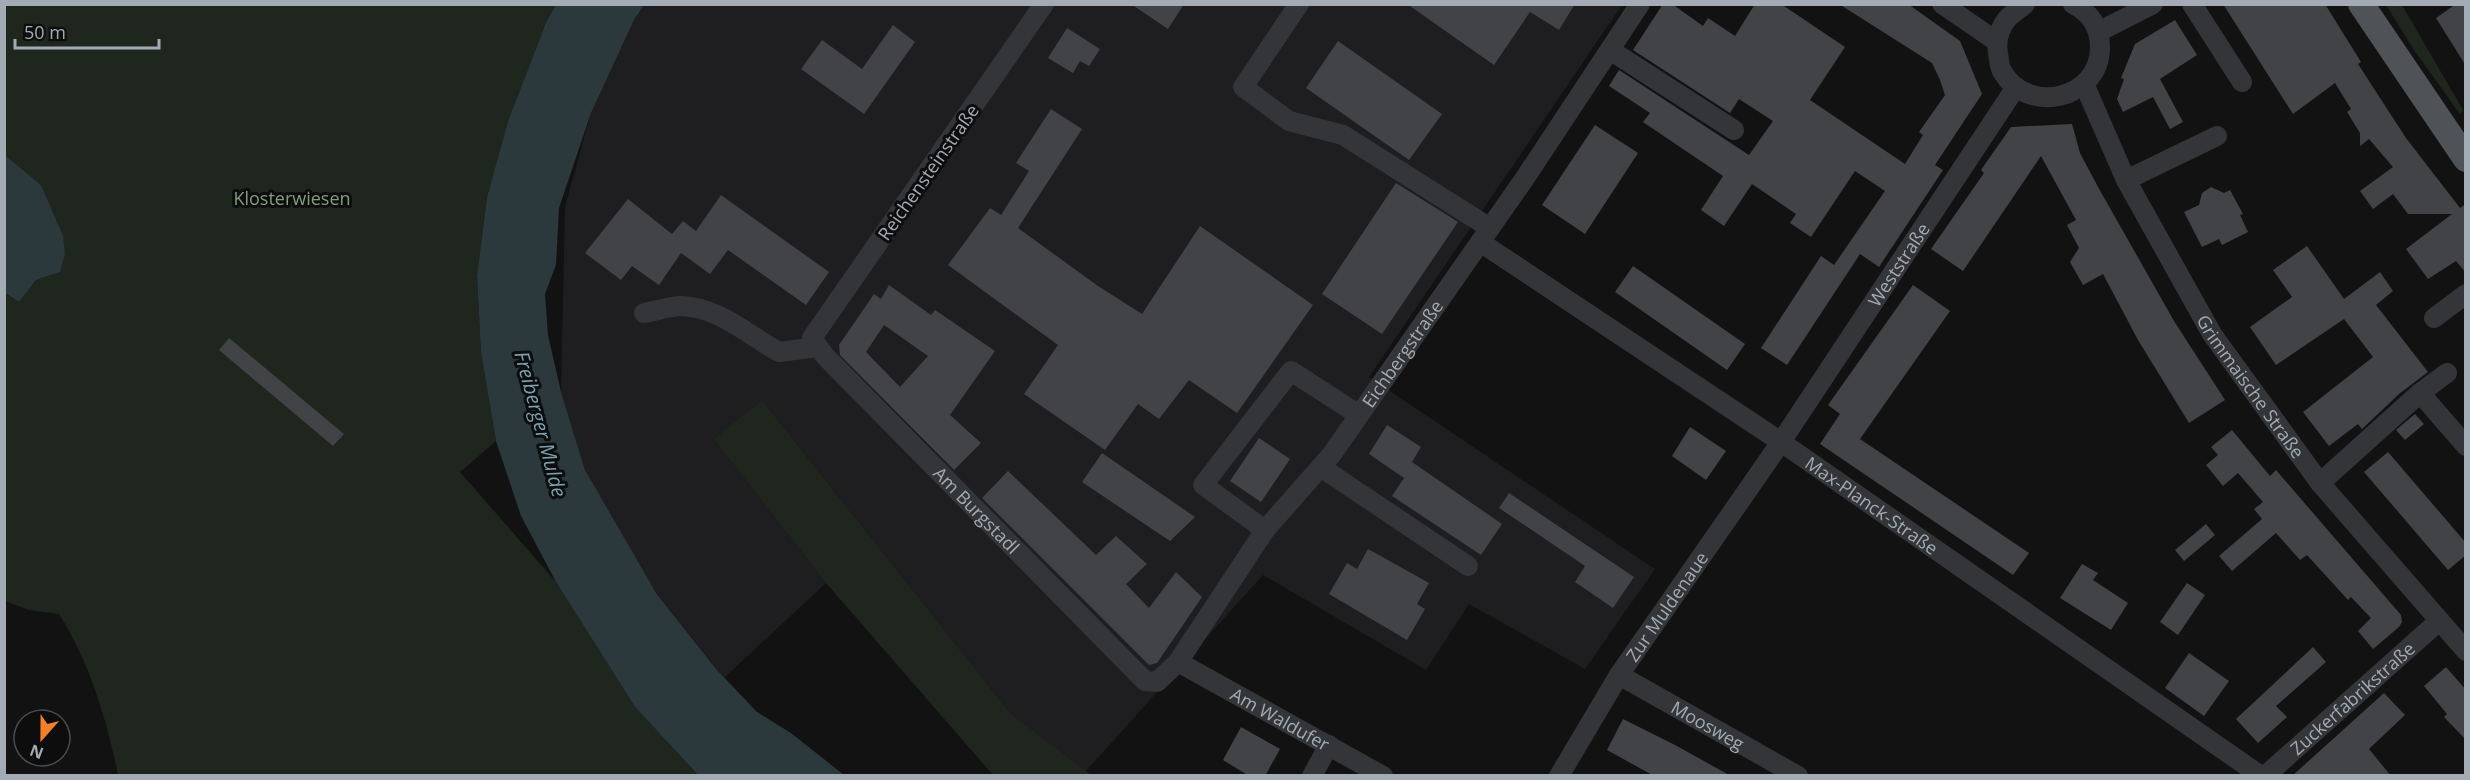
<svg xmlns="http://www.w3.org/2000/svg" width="2470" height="780" font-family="'Open Sans',sans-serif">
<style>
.built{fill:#1e1e20}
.green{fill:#1f261e}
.water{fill:#2b383c}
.building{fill:#414346;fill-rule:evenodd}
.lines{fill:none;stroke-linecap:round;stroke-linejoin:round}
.minor{stroke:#333538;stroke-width:20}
.major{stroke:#4f5357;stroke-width:26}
.labels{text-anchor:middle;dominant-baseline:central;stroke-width:6;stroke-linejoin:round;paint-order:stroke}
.street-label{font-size:18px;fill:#a3acb4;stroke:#0d0d0e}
.park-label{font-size:18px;fill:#819f7a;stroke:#0d0d0e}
.water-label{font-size:20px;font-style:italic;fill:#7aa3b0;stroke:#0d0d0e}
</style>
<rect width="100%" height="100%" fill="#121213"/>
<path class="built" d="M644 5H1622L1369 377 1655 569 1585 669 1469 604 1426 670 1263 575 1085 772 1011 714 762 400 715 439 826 583 724 678 656 593 621 537 585 470 561 392 565 207 591 113 634 20Z"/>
<path class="green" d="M5 5H556L547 20 508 121 487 197 477 276 481 353 496 441 460 472 556 582 635 707 698 775H118C107 720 89 661 59 614L29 610 5 601 4 293 19 302 36 280 60 272 41 185 5 155Z
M2386 5H2402L2463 110 2460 114 2414 50Z
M762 400 1011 714 1091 775H993L826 583 714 439Z"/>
<path class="water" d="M556 5H644L634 20 591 113 559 208 556 265 545 294 548 335 561 392 585 470 656 593 717 670 757 712 791 733 844 775H698L635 707 556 582 521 516 496 441 481 353 477 276 487 197 508 121 547 20Z
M5 155 41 185 63 236 65 254 60 272 36 280 19 302 5 293Z"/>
<path class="building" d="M1131 4H1184L1168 29Z
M1407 4H1575L1559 30 1530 12 1494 65Z
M1663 4H1672L1703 26 1708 18 1735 36 1755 4H1781L1845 47 1810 100 1905 164 1923 135 1919 132 1945 95 1940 80 1932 63 1839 4H1908L1960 41 1982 94 1935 165 1943 170 1879 267 1860 254 1787 365 1761 348 1821 256 1834 265 1885 191 1855 171 1811 237 1790 223 1796 214 1752 184 1724 226 1701 210 1723 176 1643 122 1650 113 1609 86 1619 70 1749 155 1773 121 1739 99 1730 113 1633 50Z
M2223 4H2325L2361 62 2358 64 2406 138 2460 208 2466 204V273L2456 261 2428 279 2406 249 2452 214H2408L2393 194 2373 209 2360 191 2393 167 2369 139 2360 146V133L2347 112 2351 109 2335 83 2293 114Z
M2456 4H2466V66L2436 18Z
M2175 20 2197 55 2160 79 2183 122 2170 129 2153 97 2123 112 2117 99 2124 79 2121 78 2135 44Z
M893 25 915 42 864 114 801 69 822 40 862 69Z
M1067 28 1100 49 1089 66 1080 61 1073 73 1048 58Z
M1338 41 1442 114 1409 160 1306 88Z
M1051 109 1082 129 1018 228 1098 286 1142 314 1200 226 1313 305 1237 413 1189 380 1159 419 1138 404 1105 450 1024 394 1058 345 948 265 990 208 1001 215 1029 171 1016 163Z
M2072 124 2080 153 2098 187 2174 321 2225 400 2189 423 2138 340 2103 274 2083 285 2070 262 2079 248 2067 225 2076 220 2041 156 1963 271 1931 249 1984 173 1981 170 2011 127Z
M1595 125 1638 153 1585 234 1542 205Z
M1396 183 1458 222 1382 334 1322 294Z
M2211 187 2224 193 2230 190 2243 214 2240 215 2248 232 2222 245 2219 239 2202 247 2184 212 2199 205 2202 193Z
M721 195 829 272 806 305 728 250 710 274 681 253 659 285 632 266 621 280 585 253 628 199 672 234 683 221 696 231Z
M2307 246 2344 299 2380 272 2393 291 2376 305 2428 372 2399 394 2362 429 2358 424 2329 446 2303 412 2373 357 2344 319 2276 365 2250 327 2292 297 2273 270Z
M1633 266 1745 344 1727 370 1615 292Z
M889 285 931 315 935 310 995 351 950 415 981 443 954 470 840 355 839 345 874 294 881 299ZM884 325 928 356 900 387 866 352Z
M1913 285 1950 311 1860 439 2029 553 2013 575 1820 444 1840 414 1828 405Z
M229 338 344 434 333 446 219 350Z
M2415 414 2424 424 2405 440 2396 430Z
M1387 425 1421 447 1412 462 1502 524 1481 555 1392 496 1404 478 1369 454Z
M1690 427 1726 451 1706 480 1672 456Z
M2232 430 2270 476 2276 470 2401 615 2402 622 2399 627 2373 649 2358 631 2371 618 2351 597 2348 600 2307 555 2300 560 2276 533 2232 571 2219 556 2262 519 2254 509 2263 502 2238 473 2223 486 2206 465 2218 455 2211 447Z
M1259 438 1290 459 1261 502 1230 481Z
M2388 452 2466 543V555L2448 570 2364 472Z
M1102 453 1195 517 1170 541 1082 482Z
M1008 471 1096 555 1116 536 1147 564 1126 584 1149 608 1176 572 1202 597 1157 663 1149 665 982 498Z
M1509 493 1634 577 1613 608 1575 582 1585 566 1499 508Z
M2206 524 2215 535 2184 561 2175 550Z
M1368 549 1429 583 1417 604 1425 609 1407 640 1329 594 1347 563 1357 569Z
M2082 564 2098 573 2093 580 2128 603 2111 630 2060 598Z
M2187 583 2205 595 2178 635 2160 622Z
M2313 647 2326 662 2276 706 2287 717 2258 743 2236 719Z
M2189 653 2229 681 2204 716 2165 688Z
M2446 667 2466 690V740L2444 717 2447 714 2424 686Z
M2384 693 2405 715 2369 749 2391 776H2292Z
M1623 719 1675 745 1731 776H1654L1607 750Z
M1241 727 1280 749 1265 776H1249L1223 760Z"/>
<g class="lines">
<g class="minor">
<path id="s1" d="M1044 4 812 338 825 356 1145 681 1157 682 1178 662 1265 530 1332 454 1525 178 1640 4"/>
<path d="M1299 4 1243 87 1289 121 1343 135 1490 228"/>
<path d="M1942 4 1996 41"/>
<path d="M2025 4C2020 9 2012 13 2007 19 1999 29 1996 41 1998 53 1999 58 1999 66 2002 71 2026 115 2100 101 2100 47 2100 28 2091 13 2073 4"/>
<path d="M2192 4 2242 82"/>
<path d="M2100 31 2153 4"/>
<path d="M1610 50 1734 130"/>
<path id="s2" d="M2085 86 2126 180 2212 334 2320 483 2466 651"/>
<path d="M2126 180 2217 136"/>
<path id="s3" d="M1480 242 1781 442 2261 776"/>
<path d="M644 313C656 311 670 306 681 306 719 307 748 335 779 352L818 347"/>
<path d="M2434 318 2466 294"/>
<path d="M2420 393 2466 446"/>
<path d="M1322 468 1468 566"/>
<path d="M2320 483 2420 393 2447 373"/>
<path d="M1265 530 1203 485 1291 371 1359 415"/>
<path id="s4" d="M1178 662 1383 776"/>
<path id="s5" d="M1619 675 1798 776"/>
<path d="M1312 776 1329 745"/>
<path id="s6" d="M1559 776 1619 675 1781 442 2016 87"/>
<path id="s7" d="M2265 776 2439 621"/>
</g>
<path class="major" d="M2361 4 2466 159"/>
</g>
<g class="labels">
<g class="street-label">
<text transform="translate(928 172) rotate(-55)">Reichensteinstraße</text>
<text stroke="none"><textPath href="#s6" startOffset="614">Weststraße</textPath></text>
<text stroke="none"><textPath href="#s1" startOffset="1308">Eichbergstraße</textPath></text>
<text stroke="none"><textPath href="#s2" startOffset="344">Grimmaische Straße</textPath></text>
<text stroke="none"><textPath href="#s3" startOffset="472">Max-Planck-Straße</textPath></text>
<text stroke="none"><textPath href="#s1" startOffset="645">Am Burgstadl</textPath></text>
<text stroke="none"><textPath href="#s6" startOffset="201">Zur Muldenaue</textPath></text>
<text stroke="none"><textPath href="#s7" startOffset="117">Zuckerfabrikstraße</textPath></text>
<text stroke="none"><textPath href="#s4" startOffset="117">Am Waldufer</textPath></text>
<text stroke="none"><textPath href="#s5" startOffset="102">Moosweg</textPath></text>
</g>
<g class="park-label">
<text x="292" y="198">Klosterwiesen</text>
</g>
<g class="water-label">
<text transform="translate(541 424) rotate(75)">Freiberger Mulde</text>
</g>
</g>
<rect width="2470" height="780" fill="none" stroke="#a3acb4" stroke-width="12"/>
<g transform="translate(42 738) rotate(201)"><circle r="28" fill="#0d0d0e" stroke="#494d50" stroke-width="1.5"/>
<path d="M0-4.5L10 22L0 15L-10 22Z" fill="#f17f2c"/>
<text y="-9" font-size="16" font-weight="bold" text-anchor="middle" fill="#a3acb4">N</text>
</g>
<path d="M15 39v9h144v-9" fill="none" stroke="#a3acb4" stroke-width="3"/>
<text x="24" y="39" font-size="18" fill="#a3acb4" stroke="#0d0d0e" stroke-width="4.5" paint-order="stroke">50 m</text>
</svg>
